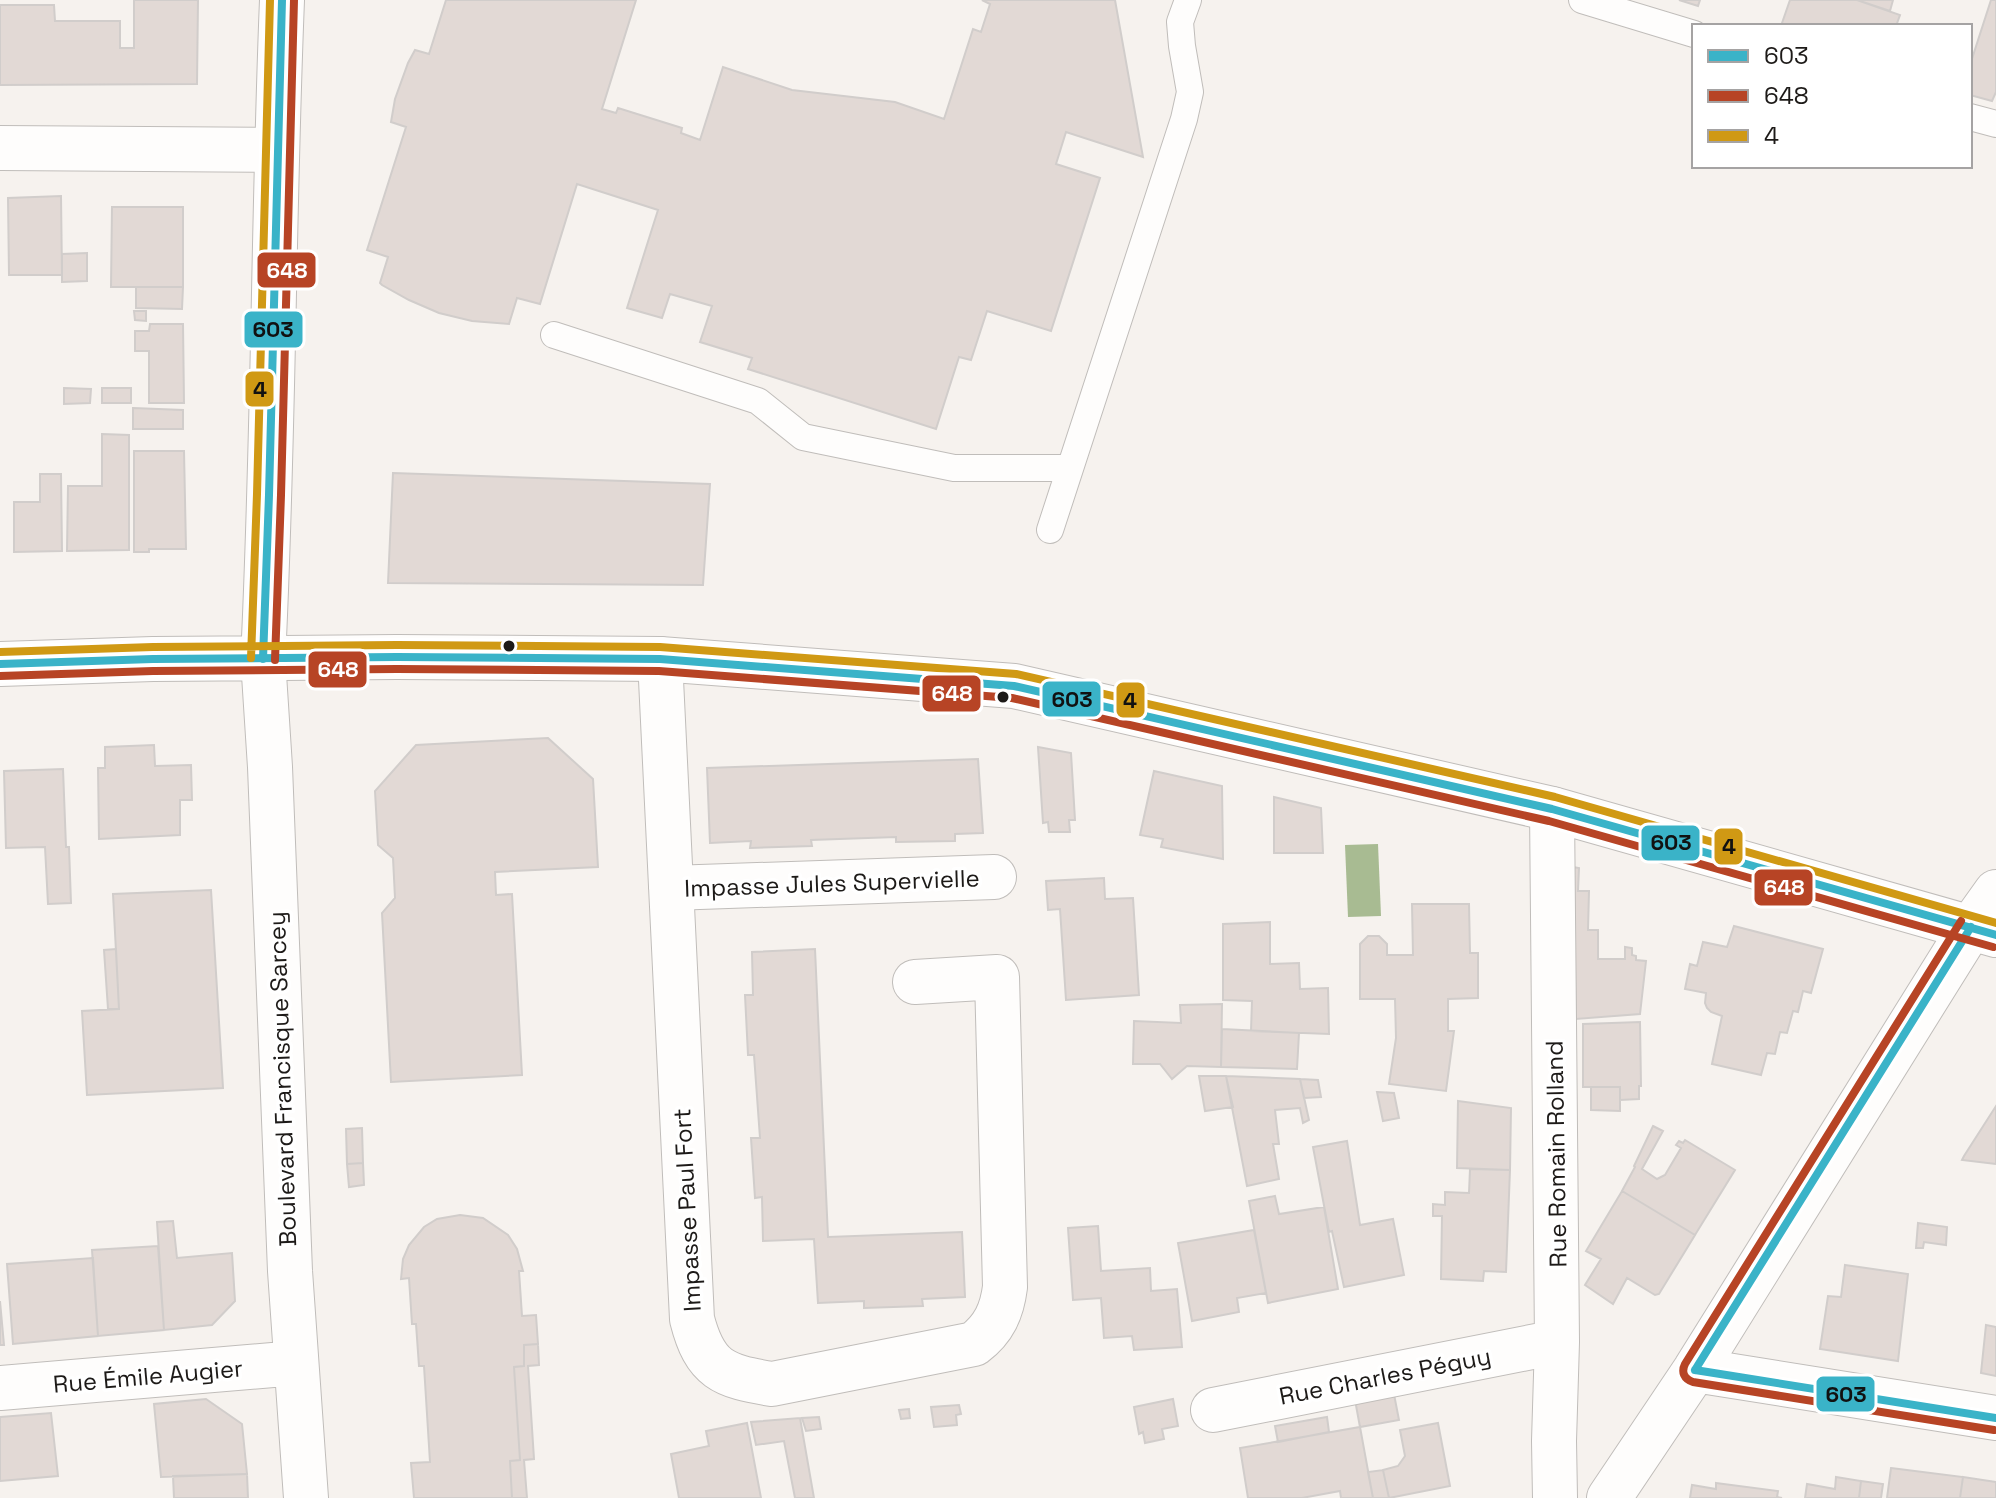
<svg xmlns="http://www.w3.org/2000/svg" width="1996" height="1498" font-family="'Space Grotesk',sans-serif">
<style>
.water{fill:#a8bb92}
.building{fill:#e2d9d5;stroke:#d1cdcb;stroke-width:2}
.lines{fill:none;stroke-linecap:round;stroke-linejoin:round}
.lane-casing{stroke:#c0bdba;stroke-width:28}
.street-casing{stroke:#c0bdba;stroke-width:46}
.secondary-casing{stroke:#c0bdba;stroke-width:46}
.lane{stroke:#fefdfc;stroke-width:26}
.street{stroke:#fefdfc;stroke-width:44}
.secondary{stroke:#fefdfc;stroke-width:44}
.bus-1-casing{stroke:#fff;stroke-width:14}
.bus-2-casing{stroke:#fff;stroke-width:14}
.bus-3-casing{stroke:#fff;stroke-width:14}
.bus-1{stroke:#3ab3c8;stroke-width:8}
.bus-2{stroke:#b74425;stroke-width:8}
.bus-3{stroke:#d09914;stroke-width:8}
.bus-dot{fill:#1d1a18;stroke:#fff;stroke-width:3}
.labels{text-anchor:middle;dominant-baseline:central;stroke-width:7;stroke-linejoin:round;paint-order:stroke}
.street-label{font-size:24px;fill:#1d1a18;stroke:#fff}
.line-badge{stroke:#fff;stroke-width:3}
.badge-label{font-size:22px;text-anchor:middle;font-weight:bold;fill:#fff}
.pale-badge-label{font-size:22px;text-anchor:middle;font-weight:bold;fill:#111}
</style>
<rect width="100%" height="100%" fill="#f6f2ee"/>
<path class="water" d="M1378 844 1381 916 1348 917 1345 845Z"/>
<path class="building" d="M134 0H198L197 84 0 85V5H54L55 21H120V48H134Z
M446 0H636L602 109 616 113 618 108 682 128 681 133 700 140 723 67 792 90 895 102 944 119 973 29 981 32 990 4 982 0H1115L1143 157 1066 132 1056 164 1100 178 1051 331 987 311 971 360 959 357 936 429 748 369 752 358 700 342 712 306 670 294 662 318 627 308 658 210 577 184 540 304 517 298 509 324 472 321 439 313 409 300 382 285 380 283 388 257 367 250 406 127 391 122 395 99 408 63 415 50 429 54Z
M1679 0H1700L1698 6Z
M1790 0H1857L1900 15 1896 26H1781Z
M1857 0H1893L1890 11Z
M1991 0H1996V92L1992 101 1970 95V65Z
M61 196 62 275H9L8 198Z
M112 207H183V287H111Z
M87 253V281L62 282V254Z
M136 287H183L182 309 136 308Z
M134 311H146V321L135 320Z
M150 324H183L184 403H149V351H135V331H149Z
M64 388 91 389 90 403 64 404Z
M102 388H131V403H102Z
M133 408 183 410V429H133Z
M102 434 129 435V550L67 551 68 486H102Z
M134 451H184L186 549H149V552H134Z
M393 473 710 484 703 585 388 583Z
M40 474H61L62 551 14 552V502H40Z
M548 738 593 779 598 867 495 872 496 895 512 894 522 1075 391 1082 382 913 395 898 393 858 378 845 375 791 416 745Z
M154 745 155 766 191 765 192 800H180V835L99 839 98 768H105V747Z
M1038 747 1071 753 1075 820H1069L1070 832H1049L1048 822 1043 823Z
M978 759 983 833 955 834V841L896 842V837L811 840 812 846 750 848 751 841 710 843 707 768Z
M63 769 66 847H69L71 903 48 904 45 847 6 848 4 771Z
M1154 771 1222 786 1223 859 1161 847 1163 839 1140 835Z
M1274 797 1321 808 1323 853H1274Z
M1573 867 1579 868 1578 891H1589L1588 930H1598V959H1625V947L1632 948V955L1636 956V960L1646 961 1640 1014 1576 1019Z
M1104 878 1105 899 1133 898 1139 995 1066 1000 1060 909 1048 910 1046 881Z
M211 890 223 1088 87 1095 82 1011 119 1009 113 894Z
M1412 904H1469L1470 953H1478V998L1448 999V1031H1454L1446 1091 1389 1084 1396 1038 1395 999H1360V944L1368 936H1379L1387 944V955H1413Z
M1270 922V964L1299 963 1300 989 1328 988 1329 1034 1251 1031 1252 1001 1223 1000V924Z
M1734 926 1823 949 1811 993 1803 991 1798 1012 1793 1011 1787 1033 1780 1032 1775 1054 1767 1053 1761 1075 1712 1064 1722 1016 1711 1012 1707 1008 1705 1003 1706 993 1685 989 1690 964 1697 966 1703 942 1727 947Z
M116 949 119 1009H108L104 950Z
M815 949 828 1237 962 1232 965 1297 922 1299 923 1306 864 1308V1301L818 1303 814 1239 763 1241 762 1197 755 1198 751 1138H760L754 1055H748L745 995H753L752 952Z
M1222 1004 1221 1067 1187 1066 1172 1079 1160 1064H1133L1134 1021 1181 1023 1180 1005Z
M1640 1022 1641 1086H1639V1099L1620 1100V1087H1583V1024Z
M1222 1029 1299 1033 1297 1069 1221 1067Z
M1199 1076H1226L1233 1107 1205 1111Z
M1226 1076 1300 1079 1309 1120 1303 1123 1300 1108 1275 1110 1279 1144H1273L1279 1179 1247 1186Z
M1300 1079 1318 1080 1321 1097 1304 1098Z
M1591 1087H1620V1111L1591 1110Z
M1377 1092 1394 1093 1399 1118 1383 1121Z
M1458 1101 1511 1108 1510 1170 1457 1168Z
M1996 1106V1164L1962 1160 1964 1156Z
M1653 1126 1663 1131 1642 1169 1657 1179 1665 1175 1681 1148 1676 1145 1679 1141 1683 1143 1685 1140 1735 1170 1695 1235 1622 1191 1635 1167 1634 1166Z
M362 1128 363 1163 347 1164 346 1129Z
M1347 1141 1360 1225 1393 1219 1404 1275 1344 1287 1332 1231 1329 1232 1313 1147Z
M363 1163 364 1185 349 1187 347 1164Z
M1470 1169 1510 1170 1506 1272 1484 1271 1483 1281 1441 1279 1442 1216H1433V1204L1445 1205V1192L1469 1193Z
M1622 1191 1695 1235 1659 1294 1655 1295 1627 1278 1613 1304 1585 1285 1601 1259 1586 1251Z
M1275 1196 1279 1214 1324 1207 1338 1289 1268 1303 1249 1201Z
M460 1215 483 1218 508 1235 517 1249 523 1271H519L522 1316 536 1315 538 1344 524 1345V1366L514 1367 520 1460 510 1461 512 1498H414L411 1463 430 1462 424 1366H419L416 1324H412L409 1278 401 1279 403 1259 409 1245 424 1227 437 1219Z
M173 1221 177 1258 232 1253 235 1301 212 1325 164 1330 157 1222Z
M1918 1223 1947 1227 1946 1245 1924 1242 1923 1248H1916Z
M1098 1226 1101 1271 1150 1268 1151 1291 1177 1289 1182 1347 1134 1350 1132 1336 1104 1338 1101 1298 1073 1300 1068 1228Z
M1254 1230 1266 1293 1237 1298 1239 1312 1192 1321 1178 1243Z
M158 1246 164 1330 98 1336 92 1250Z
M93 1258 98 1336 13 1344 7 1264Z
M1845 1265 1908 1274 1898 1361 1820 1349 1828 1296 1841 1297Z
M0 1301 4 1345H0Z
M1986 1325 1996 1327V1376L1981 1373Z
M538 1344 539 1365 528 1366 534 1459 524 1460 527 1498H512L510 1461 520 1460 514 1367 524 1366V1345Z
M1392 1384 1399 1420 1360 1427 1353 1389Z
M206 1399 242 1424 247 1474 161 1477 154 1404Z
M1173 1399 1178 1426 1162 1429 1164 1439 1145 1443 1143 1432 1139 1434 1134 1407Z
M959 1405 961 1414 956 1415 957 1425 934 1427 931 1407Z
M909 1409 910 1418 901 1419 899 1410Z
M51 1413 58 1476 0 1481V1417Z
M819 1417 821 1429 806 1431 802 1418Z
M1327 1417 1329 1432 1278 1442 1275 1426Z
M800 1418 814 1498H795L784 1441 756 1445 751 1422Z
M747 1423 761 1498H679L671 1454 709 1446 706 1431Z
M1438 1423 1450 1486 1389 1498 1383 1470 1398 1466 1405 1456 1400 1430Z
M1360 1427 1373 1498H1341L1340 1491 1302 1498H1248L1240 1448Z
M1891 1468 1963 1477 1960 1498H1887Z
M1383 1470 1389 1498H1373L1368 1472Z
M247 1474 248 1498H174L173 1476Z
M1836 1477 1861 1481 1859 1498H1805L1807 1484 1835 1489Z
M1963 1477 1996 1482V1498H1960Z
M1861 1481 1883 1484 1881 1498H1859Z
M1716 1483 1778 1491 1777 1497 1782 1498H1690L1692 1485 1716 1489Z"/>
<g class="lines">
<defs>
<path id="lane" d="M1582 0 1694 34
M1970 117 1996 124
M554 335 758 401 803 437 954 468H1070
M1050 530 1184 119 1190 92 1182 46 1180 22 1188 0"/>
<path id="street" d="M0 148 276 150
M263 659 270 767 290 1271 306 1498
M660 659 692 1319C705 1370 723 1376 772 1384L974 1344C994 1329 1002 1311 1005 1287L997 977 915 982
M1552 809 1557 1342 1554 1441 1555 1498
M671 888 994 877
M1695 1370 1996 1418
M0 1388 296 1363
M1213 1410 1557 1342
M1609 1498 1695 1370 1971 927 1996 892"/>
<path id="secondary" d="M263 659C274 440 273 220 282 0
M0 664 153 659 397 657 660 659 1014 686 1552 809 1996 935"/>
</defs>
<use href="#lane" class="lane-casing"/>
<use href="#street" class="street-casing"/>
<use href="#secondary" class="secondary-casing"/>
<use href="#lane" class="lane"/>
<use href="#street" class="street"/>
<use href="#secondary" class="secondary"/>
<defs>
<path id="bus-1" d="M263 659 269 495 282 0
M0 664 153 659 397 657 660 659 1014 686 1552 809 1996 935
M1695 1370 1971 927
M1695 1370 1996 1418"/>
<path id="bus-2" d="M275 660 281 495 294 0
M0 676 153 671 397 669 659 671 1012 698 1549 821 1993 947
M1961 921 1685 1364C1681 1372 1684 1379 1693 1382L1994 1430"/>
<path id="bus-3" d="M0 652 153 647 397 645 660 647 1016 674 1555 797 1996 923
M251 658 257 494 270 0"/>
</defs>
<use href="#bus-1" class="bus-1-casing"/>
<use href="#bus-2" class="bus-2-casing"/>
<use href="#bus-3" class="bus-3-casing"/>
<use href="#bus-1" class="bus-1"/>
<use href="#bus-2" class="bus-2"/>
<use href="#bus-3" class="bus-3"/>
</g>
<g class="bus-dot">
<circle cx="509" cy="646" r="7"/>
<circle cx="1003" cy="697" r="7"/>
</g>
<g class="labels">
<g class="street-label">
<text transform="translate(832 883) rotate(-2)">Impasse Jules Supervielle</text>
<text transform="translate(282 1079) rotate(-92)">Boulevard Francisque Sarcey</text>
<text transform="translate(1556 1154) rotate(-91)">Rue Romain Rolland</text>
<text transform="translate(687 1210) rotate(-93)">Impasse Paul Fort</text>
<text transform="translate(148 1376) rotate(-5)">Rue Émile Augier</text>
<text transform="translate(1385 1376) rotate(-11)">Rue Charles Péguy</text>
</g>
</g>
<g class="line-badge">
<rect x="256" y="251" width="61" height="38" rx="8" fill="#b74425"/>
<rect x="243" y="310" width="61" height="39" rx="8" fill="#3ab3c8"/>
<rect x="244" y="370" width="31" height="38" rx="8" fill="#d09914"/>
<rect x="307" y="650" width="61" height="39" rx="8" fill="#b74425"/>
<rect x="921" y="674" width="61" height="39" rx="8" fill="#b74425"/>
<rect x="1041" y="680" width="61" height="38" rx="8" fill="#3ab3c8"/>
<rect x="1115" y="681" width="31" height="38" rx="8" fill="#d09914"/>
<rect x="1640" y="824" width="61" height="38" rx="8" fill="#3ab3c8"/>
<rect x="1713" y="827" width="31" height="39" rx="8" fill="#d09914"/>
<rect x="1753" y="868" width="61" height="39" rx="8" fill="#b74425"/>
<rect x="1815" y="1375" width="61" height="38" rx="8" fill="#3ab3c8"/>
</g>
<g class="badge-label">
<text x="287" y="278">648</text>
<text x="338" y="677">648</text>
<text x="952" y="701">648</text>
<text x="1784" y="895">648</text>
</g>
<g class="pale-badge-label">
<text x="273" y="337">603</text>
<text x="260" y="397">4</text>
<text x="1072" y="707">603</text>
<text x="1130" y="708">4</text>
<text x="1671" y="850">603</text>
<text x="1729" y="854">4</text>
<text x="1846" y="1402">603</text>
</g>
<rect x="1692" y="24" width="280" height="144" fill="#ffffff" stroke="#a5a3a3" stroke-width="2"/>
<rect x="1708" y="50" width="40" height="12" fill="#3ab3c8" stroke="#a5a3a3" stroke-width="2"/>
<text x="1764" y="64" font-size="24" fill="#1d1a18">603</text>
<rect x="1708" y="90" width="40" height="12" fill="#b74425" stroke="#a5a3a3" stroke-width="2"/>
<text x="1764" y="104" font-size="24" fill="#1d1a18">648</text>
<rect x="1708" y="130" width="40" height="12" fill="#d09914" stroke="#a5a3a3" stroke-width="2"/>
<text x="1764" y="144" font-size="24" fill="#1d1a18">4</text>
</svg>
